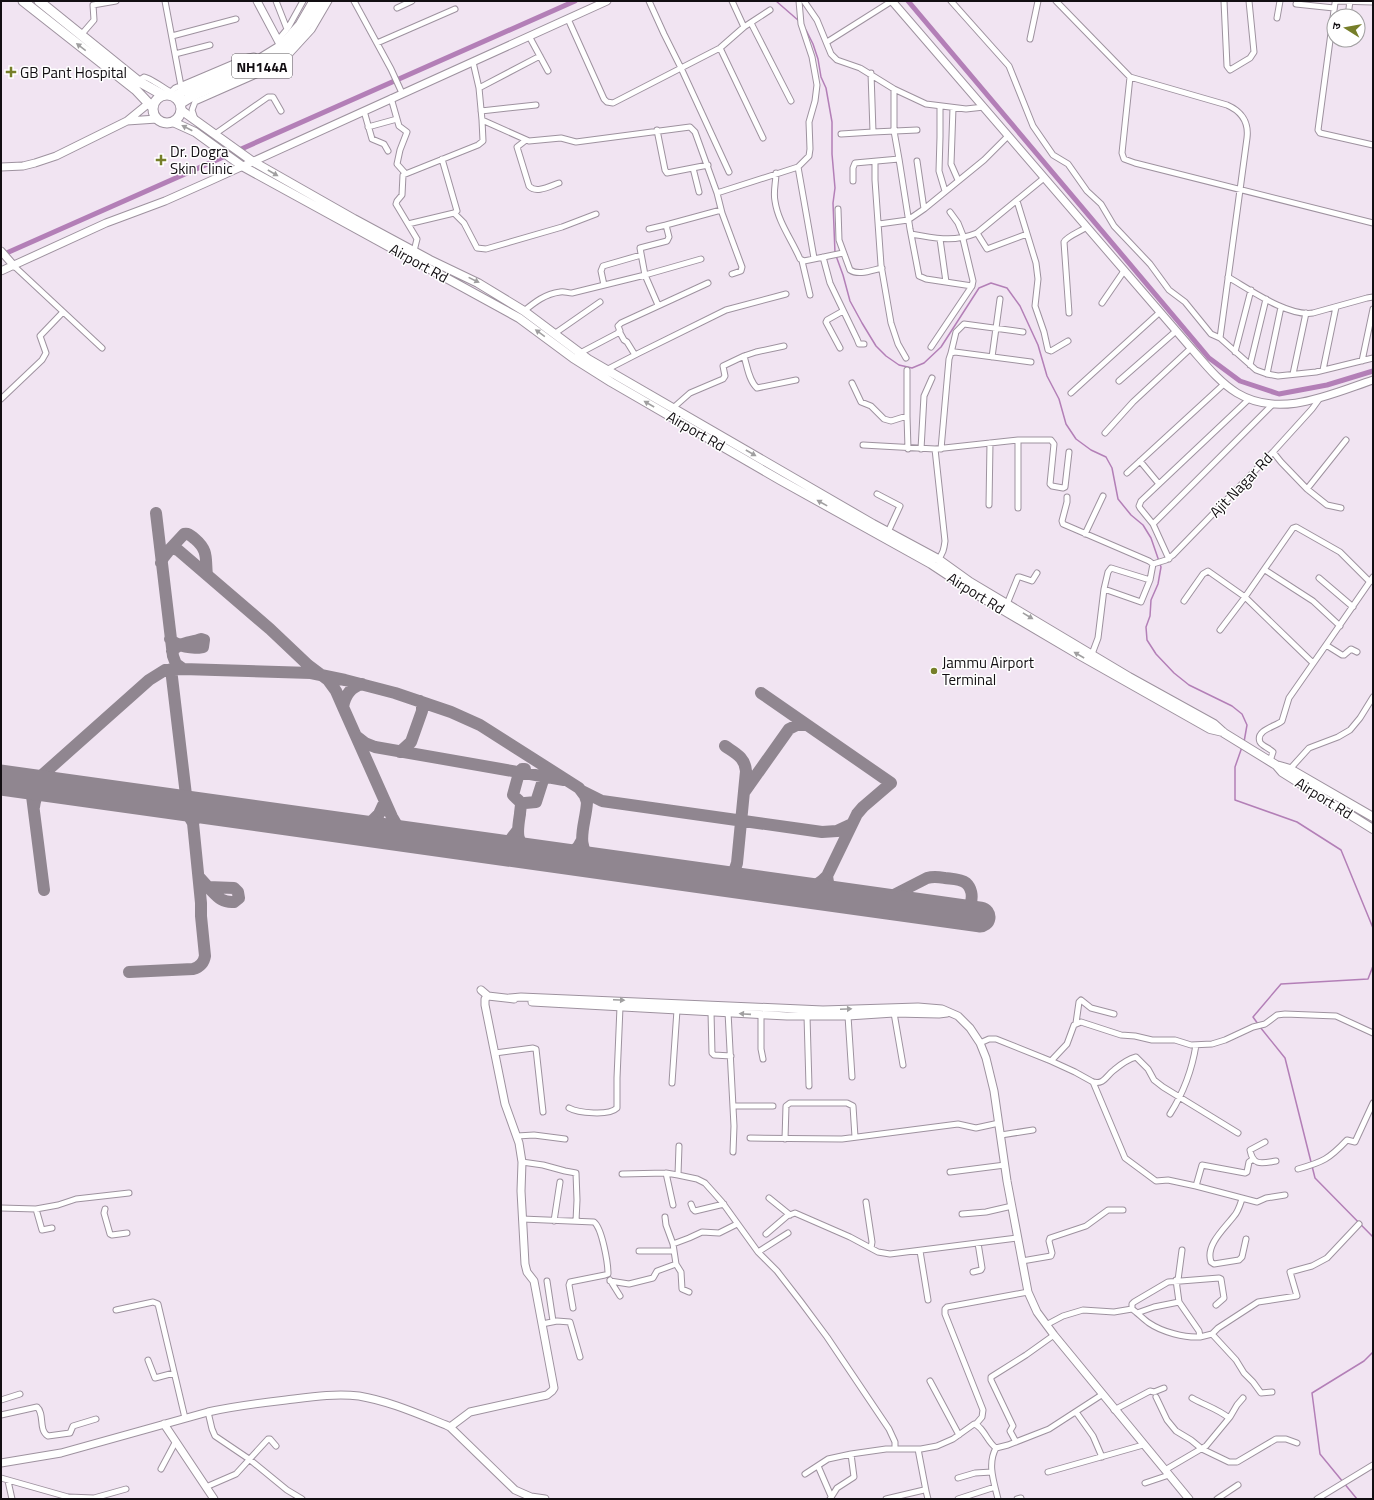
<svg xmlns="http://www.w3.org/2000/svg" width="1374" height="1500" font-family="'Titillium Web','Noto Sans Devanagari',sans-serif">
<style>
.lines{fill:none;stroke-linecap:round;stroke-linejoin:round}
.stream{stroke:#b37fb7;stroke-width:1.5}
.canal{stroke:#b37fb7;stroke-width:5}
.taxiway{stroke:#908690;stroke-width:12}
.runway{stroke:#908690;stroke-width:31}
.street-casing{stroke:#9e929f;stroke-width:7}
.secondary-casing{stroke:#9e929f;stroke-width:9}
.primary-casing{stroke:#9e929f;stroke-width:10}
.highway-casing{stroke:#9e929f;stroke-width:11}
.street{stroke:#fff;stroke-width:5}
.secondary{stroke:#fff;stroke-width:7}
.primary{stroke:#fff;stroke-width:8}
.highway{stroke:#fff;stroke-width:9}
.oneway{fill:#a09fa0}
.poi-dot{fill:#767e29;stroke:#fff;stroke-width:1.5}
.labels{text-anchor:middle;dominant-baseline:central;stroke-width:3;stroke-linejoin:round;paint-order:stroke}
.shield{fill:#fff;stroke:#595659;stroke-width:1}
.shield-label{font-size:14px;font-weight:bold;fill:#120e12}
.poi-label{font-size:15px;fill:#120e12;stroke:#fff;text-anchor:start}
.street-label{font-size:15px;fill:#120e12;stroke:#fff}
</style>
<rect width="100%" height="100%" fill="#f1e4f2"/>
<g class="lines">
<path class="stream" d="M776 1 799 21
M806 30 813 44 818 59 821 77 826 88 832 122V154L835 188 833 203 835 253 843 275 850 301 862 323 876 346 886 356 899 365 912 368 924 363 941 347 979 288 991 283 1007 288 1020 306 1038 345 1047 376 1059 399 1066 424 1076 439 1091 450 1106 457 1112 468 1118 499 1131 515 1143 525 1151 538 1161 567 1158 584 1151 600 1150 616 1146 627 1147 640 1156 654 1174 673 1189 685 1232 706 1242 714 1247 725 1244 742
M1242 747 1235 767V800L1297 822 1341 850 1373 928
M1258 1024 1253 1017 1281 984 1368 979 1373 966
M1260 1027 1285 1058 1315 1178 1373 1237
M1357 1499 1320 1454 1312 1393 1364 1361 1373 1352"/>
<path class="canal" d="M908 1 1209 358 1240 381 1279 394 1327 385 1373 371
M2 255 575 1"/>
<path class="taxiway" d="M156 513 173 656 176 664 183 669
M171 548 184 534C189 533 191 536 195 539 209 551 205 559 207 575
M161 563 163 558 171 548 178 550 270 629 308 665 328 680 336 691 343 707 392 817 399 829 406 837
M170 639C178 647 192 649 203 647L204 640 201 639C191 643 179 642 172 651
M171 669 186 795 184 801 180 805
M761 693 891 783 863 807 857 814 827 876C820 884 812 888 802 892
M343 707C345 695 351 687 362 684
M356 736 365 743 375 747 564 780
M400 752 411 742 422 711V705L420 701
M525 769H522L519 773 513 795C515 798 520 800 521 804 521 807 520 811 520 814 517 833 515 841 531 854
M18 783 30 781 40 777 149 680 165 670 183 669 311 673 345 680 395 693 451 712 480 725 579 788 585 796 587 802C586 825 573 845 594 863
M18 783 26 788 32 796 44 890
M582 791 602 801 822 832 837 831 852 824
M745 791 789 729 797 725H806
M521 805 525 803 536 802 544 777
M34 807C36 792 41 789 55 788
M193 823C196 815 201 811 209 809
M362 831 379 814 385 801
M496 849 508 843 517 831
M560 858C570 854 578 850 582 840
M827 876 829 889 834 896
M199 877 208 887C217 896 221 903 234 902L239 898 238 892 234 888 208 887
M723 881 734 872 737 863 746 771C745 757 735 753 725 746
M876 902 884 900 927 878C934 876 939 877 945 878 952 879 961 879 966 883 977 893 971 915 956 917 944 919 929 911 918 908
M129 972 193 969C200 967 204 962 205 956L201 916V903L193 823 186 811 181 805"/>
<path class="runway" d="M1 780 980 917"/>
<defs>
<path id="street" d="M165 1 181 86
M276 1 287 29
M354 1 391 69 402 93
M649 1 664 34 681 68 729 172
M732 1 744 27
M804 1 817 20 831 54 837 60 860 68 894 89 926 104 966 109 984 107
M951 1 1009 66 1033 126 1053 155 1068 164 1087 191 1101 204 1114 226 1150 264 1169 290 1185 302 1211 334 1220 338 1256 370 1267 374 1278 376 1316 372 1373 358
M1056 1 1130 77 1227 105C1241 111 1249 122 1247 138L1220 338
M1224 1 1227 66 1230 70 1250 58 1254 52 1249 1
M1373 2 1337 1 1335 3 1318 130 1320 133 1373 145
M1296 4 1334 8
M397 8 412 1
M1348 16 1350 1
M1277 18 1280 1
M568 19 604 99 607 102 613 103 720 48 744 27 770 10
M751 23 791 101
M81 35 94 20 93 5 116 1
M172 36 236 19
M529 36 548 71
M1030 39 1038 1
M278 40 288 28 303 1
M827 42 892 1
M377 43 455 9
M720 48 763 138
M175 54 210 45
M540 56 479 88 482 120 529 141 561 138 576 142 690 127 695 132 717 193 798 167 809 156 810 149 809 122 815 101 817 85 812 57 801 24 799 1
M473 62 479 88
M1130 77 1122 153 1124 159 1135 163 1373 223
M138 81C139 80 143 78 144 77 149 77 165 89 171 92
M168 95 175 88 248 57 254 56 260 59
M940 107V137L939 171 945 191
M953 108 951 164 958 180
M364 111 372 139 384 144 388 151
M481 111 536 105
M195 119 192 110 195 102 263 72 290 54 312 30 329 1
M397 119 399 126 407 132 400 150 397 164 405 173
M368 127 397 119 391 98
M657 130 665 170 667 173 708 165
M873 132 917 130
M215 134 268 97H273L281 111
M841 134 873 132 871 73
M526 140 517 147 529 186C536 194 550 186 559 183
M899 159 910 229 919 276 926 279 972 286 973 281 963 239
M917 161 924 209
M875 162V180L881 265 891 323 898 344 906 358
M798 167 814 258
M693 168 699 192
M776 173C776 182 773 192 775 201 778 222 792 240 800 259L804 261 843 253
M853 181V168L855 163 899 159 894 131V89
M717 193 722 213 742 267 741 271 732 274
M1017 201 1036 263 1038 279 1035 306 1044 332 1048 350 1051 351 1068 341
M838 209 839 240 850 270C859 276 872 270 882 268
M950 212 958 223 964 238
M454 213 464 223 477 248 486 249 562 227 596 214
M408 224 454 213 457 211 442 159
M879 224 908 220 924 209 984 160 1008 136
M666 225 721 210
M649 229 666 225 669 237 667 241 640 248 645 275 658 305
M977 233 987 249 1027 234
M911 234C936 238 952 243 977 233L1044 178
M940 239 946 282
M414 251 417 239 396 204 397 201 402 195 403 175 478 145 483 141 482 120
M823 257 830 283 857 339 859 344H864
M802 261 810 295
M14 266 102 348
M1228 277C1249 289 1288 317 1313 313L1367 298 1373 297
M604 285 601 271 603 266 641 255
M1102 303 1124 271
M524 311C535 302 545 294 560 292 564 291 568 293 572 293L645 275 701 259
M1069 313 1064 242C1066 237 1081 231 1087 227
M619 331 624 340 627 342 635 355
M554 334 600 302
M784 346 756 352 744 356C747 366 749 381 757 388L796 380
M931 347 972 286
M840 348 826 322 827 320 843 311
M1235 352 1251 290
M580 353 618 333 620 331 618 326 621 323 708 283
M951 353 956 332 964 324 1023 332
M992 357 1000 299
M1362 361 1373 309
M1250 365 1266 299
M606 370 639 353 726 310 786 294
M907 370V416
M1323 370 1336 307
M1267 374 1281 307
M1293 374 1306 313
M1119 381 1176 331
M852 383 861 402 871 406 884 419 891 421 907 416 908 449
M1071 393 1160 312
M1 399 42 360 46 353 40 336 63 312
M673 408 690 393 723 379 725 376 723 366 744 356
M1105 433 1133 402 1191 348
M863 445 935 449
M921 449 924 396 932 378
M941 449 949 359 951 353 955 352 1031 362
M1273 452 1281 462 1307 489 1346 440
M1140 461 1159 484
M1127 473 1224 384
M1307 489 1327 505 1341 508
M877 494 900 506 888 532
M1067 497V502L1062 521 1063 524 1149 561 1153 564
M989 505 990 443
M1018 508V440
M1153 524 1140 508 1139 506 1141 501 1249 399
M1085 534 1103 496
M938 559C943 554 944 549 945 541L935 449 1018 440H1051L1054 444 1050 484 1052 486 1063 488 1065 487 1069 452
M1169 559 1153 524 1273 404
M1153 564 1166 560 1173 555 1273 452 1312 409 1320 398
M1265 570 1313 601 1340 626
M1319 578 1353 607
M1104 589 1108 572 1111 568 1150 580
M1184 601 1203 574 1208 571 1245 597 1293 528 1296 527 1340 552 1370 582
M1007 604 1018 577H1020L1032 581 1037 573
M1220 630 1245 597 1313 663
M1326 645 1373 577
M1092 654 1098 638 1104 589 1141 602 1150 580 1153 564
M1270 761 1273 752C1269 748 1262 746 1260 742 1255 730 1277 726 1282 721L1289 698 1326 645 1342 655H1344L1351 649 1357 652
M1290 769 1309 748 1338 737 1350 730 1360 718 1373 697
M711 1012 712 1053 714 1055 731 1056
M728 1012 734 1126 733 1152
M894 1013 903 1065
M761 1014V1049L763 1059
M807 1016 809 1086
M848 1016 852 1077
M1076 1023 1079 1002 1081 1000 1091 1008 1114 1014
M980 1043 989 1039H996L1051 1061
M495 1053 533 1048 536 1049 543 1112
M1093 1082 1125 1158 1156 1181 1168 1180 1196 1186
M672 1083 677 1010
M734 1106H773
M569 1108C578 1113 609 1116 617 1108V1078L620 1007
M1170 1114C1184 1092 1192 1070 1196 1045
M1238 1133 1163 1087 1154 1080 1148 1069 1136 1057C1128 1059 1120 1065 1114 1070 1106 1076 1104 1085 1093 1082L1075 1072 1051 1061 1067 1044 1074 1025 1081 1022 1121 1035 1135 1036 1152 1040H1175L1191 1045 1212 1044 1225 1040 1253 1027 1265 1024 1277 1015 1285 1014 1336 1016 1373 1033
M1001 1135 1033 1130
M517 1136 534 1135 565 1139
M750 1138 842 1139 958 1124 976 1128 999 1123
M785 1139 786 1106 790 1103H847L853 1106 855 1137
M1265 1142 1250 1150C1253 1167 1263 1163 1276 1161
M1253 1159 1249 1162 1247 1172 1245 1173 1202 1165 1196 1186 1257 1202 1266 1198 1285 1195
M522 1162 543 1165 565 1171 576 1173 577 1200 576 1221
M1298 1169C1323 1162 1329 1159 1347 1140L1355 1142 1373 1103
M950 1172 1005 1165
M666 1173 673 1205
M622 1174 666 1173 678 1175 697 1179 705 1183 722 1202 758 1252 777 1271 801 1302 827 1337 889 1429 895 1442V1448
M678 1175 679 1146
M769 1198 790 1215
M1242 1199C1240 1205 1238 1212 1234 1216 1225 1228 1205 1245 1211 1262L1214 1264 1239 1260 1242 1257 1246 1239
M866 1202 872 1242 871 1248
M691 1204 693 1209 695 1211 724 1204
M1 1208 36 1209 58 1205 76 1199 129 1193
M36 1209 42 1230 52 1228
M105 1209 104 1213 110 1234 112 1235 127 1233
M962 1214 986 1212 1012 1206
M665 1217 666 1225 673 1244
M522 1219 594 1222C602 1228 608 1263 608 1274L605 1275 570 1282 569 1285 573 1308
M554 1221 560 1182
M766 1234 787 1216 795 1213 850 1237 878 1252 890 1254 1017 1238
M639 1251H673
M920 1251 928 1300
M758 1252 788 1233
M1022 1261 1051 1256 1052 1253 1049 1241 1050 1238 1086 1226 1108 1210H1123
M676 1264 681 1272 682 1289 689 1292
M973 1272 981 1270 982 1268 978 1243
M610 1280 620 1296
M1178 1280 1182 1250
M547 1281 553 1321
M610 1281 629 1284 653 1278 657 1271 676 1264 673 1244 689 1238 702 1232 719 1233 737 1224
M1132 1309V1304L1134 1302 1168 1282 1219 1278 1221 1279 1224 1298 1216 1305
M1132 1309C1138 1313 1143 1319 1149 1323 1162 1332 1185 1338 1200 1337L1199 1331 1179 1302
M116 1310 153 1302 158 1304 185 1418
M1137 1313 1154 1307 1179 1302 1176 1280
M542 1324 557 1321 570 1322 580 1357
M1046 1325 1063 1316 1083 1310 1114 1312 1132 1309
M1212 1334 1236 1360 1244 1373 1253 1382 1261 1393 1272 1392
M1200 1337 1212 1334 1218 1328 1258 1302 1297 1296 1290 1272 1312 1266 1327 1258 1359 1224
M148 1360 155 1378 174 1373
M930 1381 959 1435
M1156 1397 1167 1420 1176 1431 1191 1440 1202 1449 1229 1462H1237L1276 1439H1286L1297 1443
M1192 1398C1204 1405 1218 1409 1229 1418
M1 1400 20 1394
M1114 1410 1150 1391 1154 1392 1164 1388
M208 1412 212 1429 215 1436 249 1459 287 1490 302 1499
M1076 1412 1093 1436 1102 1457
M1 1415 37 1407C45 1414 38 1430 48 1436L70 1433 73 1426 96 1419
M976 1424 982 1417 983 1410 945 1314V1309L947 1307 1028 1292
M1016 1442 1010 1431 1013 1426 991 1380V1377L1026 1355 1054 1335
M918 1449 926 1491
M818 1466 831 1496
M161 1469 176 1441
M1165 1470 1206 1446 1230 1417 1237 1405 1243 1398
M1048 1472 1143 1445
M805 1474 828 1459 851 1454 886 1449H921L937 1446 953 1439 974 1424C984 1427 987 1442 996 1448
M1 1478 68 1497 94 1498 126 1489
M958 1478 975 1473 992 1472
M8 1481 12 1499
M1145 1483 1169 1475
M206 1487 236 1474 268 1439H270L276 1446
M830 1499 837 1488 854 1477 851 1454
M886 1499 924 1490 926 1491 928 1499
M958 1499 995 1487
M998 1499C994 1482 987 1464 996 1448L1008 1445 1049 1429 1103 1394
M1017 1499 1021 1498
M1217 1499 1238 1485
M1317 1499 1373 1465"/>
<path id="secondary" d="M257 1 281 46
M892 1 1191 348C1205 364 1219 382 1237 393 1280 419 1331 394 1373 380
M127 121 157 119
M1 167 23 166 35 163 56 156 127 121 149 103
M1 251 14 266
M1 271 106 223 165 201 210 181 607 1
M481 990 488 996 514 999
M510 998 521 997 823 1010 918 1007 942 1009 958 1016 970 1028 980 1043 986 1058 994 1091 1007 1181 1028 1292 1037 1312 1054 1335 1189 1499
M532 1002 787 1016H848L894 1013 939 1014 947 1013
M164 1424 214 1499
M450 1427 470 1412 547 1395 552 1391 554 1388 534 1281 527 1272 525 1264 521 1191 522 1162 519 1143 505 1104 485 1005V999L488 996
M1 1463 61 1453 208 1412C234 1406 260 1403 286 1400 310 1397 335 1393 359 1396 389 1401 418 1414 446 1425L450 1427 515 1490 531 1497 545 1499"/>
<path id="primary" d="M181 110 252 161 354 219 430 260 478 283 524 311 588 359 873 524 938 559 970 582 1129 677 1214 724 1224 733 1276 765 1290 769 1373 817
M173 122 195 132 242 166 519 318 573 358 611 382 780 480 931 564 981 597 1081 656 1210 729 1223 732
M1276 765 1282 772 1373 829"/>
<path id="highway" d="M23 1 136 90 153 108
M39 1 138 81 163 95
M153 109a14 14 0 1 1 28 0a14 14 0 1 1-28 0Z
M174 97 183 91 260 59 281 46 300 25 314 1
M180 104C197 91 219 86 238 77 256 69 275 61 289 48 302 35 313 17 323 1"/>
</defs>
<use href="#street" class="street-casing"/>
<use href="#secondary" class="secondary-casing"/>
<use href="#primary" class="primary-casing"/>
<use href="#highway" class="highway-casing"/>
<use href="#street" class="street"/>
<use href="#secondary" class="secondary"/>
<use href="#primary" class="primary"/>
<use href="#highway" class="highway"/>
</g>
<defs><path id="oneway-solid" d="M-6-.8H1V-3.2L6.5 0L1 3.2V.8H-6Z"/></defs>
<g class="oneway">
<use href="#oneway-solid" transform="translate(81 47) rotate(-142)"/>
<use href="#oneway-solid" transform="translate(187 128) rotate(-153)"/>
<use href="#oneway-solid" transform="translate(273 173) rotate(30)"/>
<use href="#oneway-solid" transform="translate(474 280) rotate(26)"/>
<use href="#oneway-solid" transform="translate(540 333) rotate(-144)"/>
<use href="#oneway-solid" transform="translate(649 404) rotate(-150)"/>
<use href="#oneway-solid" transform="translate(751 453) rotate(30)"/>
<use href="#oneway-solid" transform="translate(822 503) rotate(-151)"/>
<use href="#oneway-solid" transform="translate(1028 616) rotate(31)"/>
<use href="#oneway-solid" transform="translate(1079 655) rotate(-150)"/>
<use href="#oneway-solid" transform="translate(619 1000) rotate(2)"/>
<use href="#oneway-solid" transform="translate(846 1009) rotate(-2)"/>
<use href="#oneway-solid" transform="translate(745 1014) rotate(-176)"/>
</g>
<g class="poi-dot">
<path d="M9 66h4v4h4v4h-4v4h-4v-4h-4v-4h4z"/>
<path d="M159 154h4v4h4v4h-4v4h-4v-4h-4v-4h4z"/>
<circle cx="934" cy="671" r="4"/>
</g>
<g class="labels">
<rect class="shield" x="232" y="54" width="60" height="24" rx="3"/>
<g class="shield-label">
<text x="262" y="66">NH144A</text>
</g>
<g class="poi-label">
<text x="20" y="72">GB Pant Hospital</text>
<text x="170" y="151">Dr. Dogra<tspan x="170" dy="17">Skin Clinic</tspan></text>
<text x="942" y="662">Jammu Airport<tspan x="942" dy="17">Terminal</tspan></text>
</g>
<g class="street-label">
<text transform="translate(419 263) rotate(29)">Airport Rd</text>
<text transform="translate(696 431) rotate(30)">Airport Rd</text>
<text transform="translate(1241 485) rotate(-46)">Ajit Nagar Rd</text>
<text transform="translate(976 593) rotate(32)">Airport Rd</text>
<text transform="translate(1324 798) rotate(32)">Airport Rd</text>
</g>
</g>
<rect width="1374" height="1500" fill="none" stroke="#120e12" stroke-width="4"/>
<g transform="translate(1346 28) rotate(281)"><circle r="19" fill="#ffffff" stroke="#a09fa0"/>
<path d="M0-3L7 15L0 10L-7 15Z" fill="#767e29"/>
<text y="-6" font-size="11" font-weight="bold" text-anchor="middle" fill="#120e12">उ</text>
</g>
</svg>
